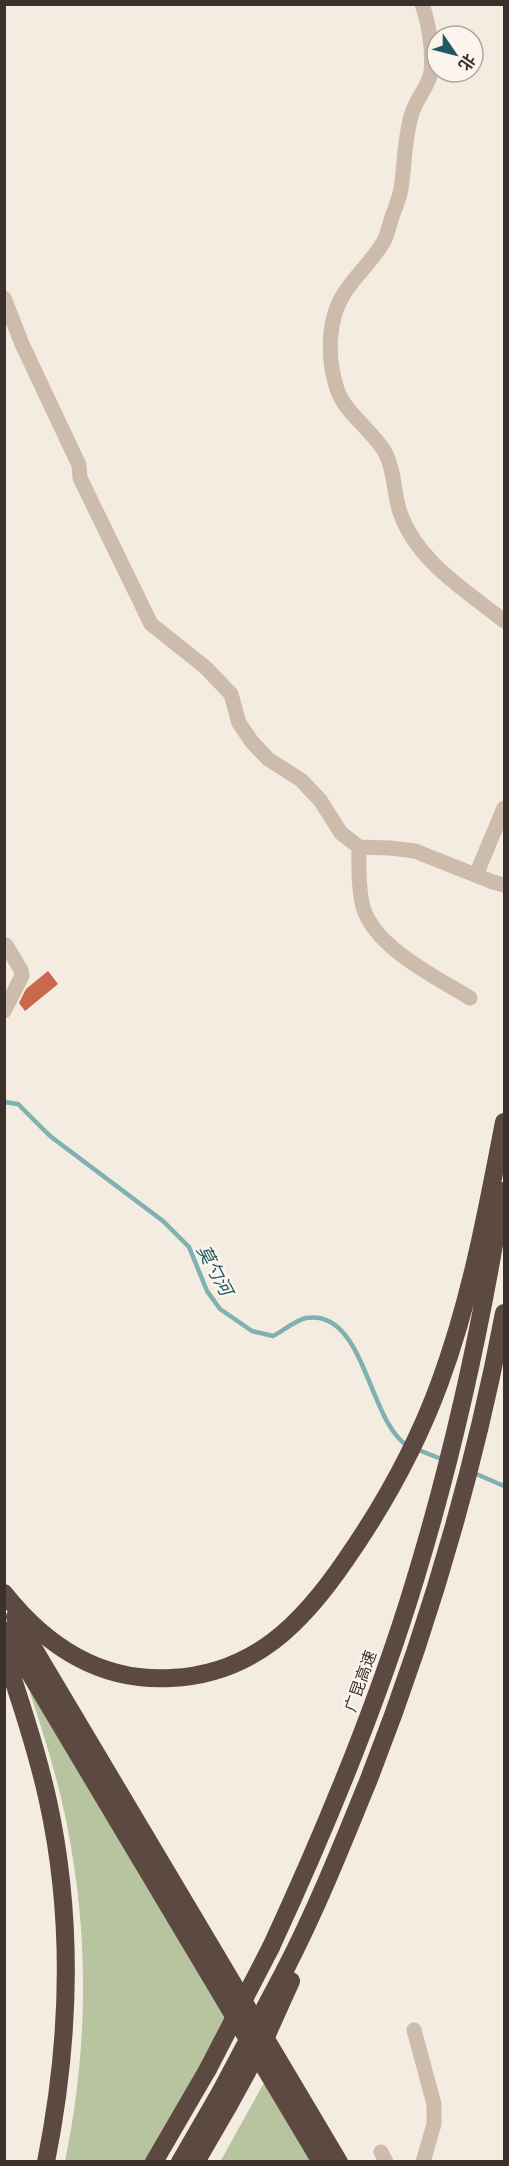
<svg xmlns="http://www.w3.org/2000/svg" width="509" height="2166" font-family="'PT Sans','Noto Sans SC',sans-serif">
<style>
.green{fill:#b8c4a0}
.lines{fill:none;stroke-linecap:round;stroke-linejoin:round}
.stream{stroke:#7fb0b2;stroke-width:4.5}
.building{fill:#c8694b}
.minor{stroke:#cdbbac;stroke-width:15}
.highway{stroke:#5c4a42;stroke-width:18}
.highway-bridge{stroke:#5c4a42;stroke-width:18}
.labels{text-anchor:middle;dominant-baseline:central;stroke-width:5;stroke-linejoin:round;paint-order:stroke}
.street-label{font-size:16px;fill:#3b302b;stroke:#fbf5ee}
.water-label{font-size:18px;font-style:italic;fill:#1f5a5e;stroke:#fbf5ee}
</style>
<rect width="100%" height="100%" fill="#f4ebe1"/>
<path class="green" d="M32 1690 228 2015 148 2161H65C85 2066 89 1963 74 1866 66 1807 49 1749 30 1693Z
M264 2083 311 2161 220 2162Z"/>
<g class="lines">
<path class="stream" d="M4 1102 18 1104 50 1136 163 1221 189 1247 207 1291 220 1309 252 1331 273 1336C283 1331 296 1320 306 1318 365 1308 368 1422 408 1446
M416 1449 444 1460
M474 1473 504 1486"/>
</g>
<path class="building" d="M48 971 58 984 25 1011 19 1003 26 989Z"/>
<g class="lines">
<path class="minor" d="M422 4C429 24 433 50 431 72 429 86 416 99 412 113 404 138 405 164 401 189 399 200 394 210 391 220 389 227 387 235 384 241 373 260 357 274 345 292 327 319 327 358 337 389 345 414 373 430 386 454 396 475 393 495 401 515 418 562 468 592 504 621
M4 298 22 344 79 465 80 478 151 624 205 667 231 694 239 723 252 742 268 759 301 780 320 800 341 833 359 847 390 848 415 851 493 882 504 885
M359 847C359 868 358 887 363 907 375 948 436 977 470 998
M476 875 504 808
M4 1011 22 976 21 970 6 945
M414 2030 434 2104V2124L423 2162
M381 2152 386 2162"/>
<path class="highway" d="M4 1593C46 1646 100 1682 171 1678 254 1674 303 1623 347 1558 385 1503 417 1445 440 1382 471 1298 487 1210 504 1122
M15 1617 339 2162
M4 1630 321 2162
M4 1653C21 1702 37 1751 48 1801 74 1920 70 2042 46 2162
M271 1947C326 1828 377 1706 415 1580 454 1452 482 1323 503 1191
M285 1970C317 1908 343 1843 369 1779 428 1628 474 1472 504 1313
M154 2162 208 2069
M180 2162 221 2091
M196 2162 229 2105"/>
<path class="highway-bridge" d="M208 2069 271 1947
M221 2091 285 1970
M229 2105 264 2041 291 1981"/>
</g>
<g class="labels">
<g class="street-label">
<text transform="translate(360 1681) rotate(-70)">广昆高速</text>
</g>
<g class="water-label">
<text transform="translate(215 1270) rotate(62)">莫勺河</text>
</g>
</g>
<rect width="509" height="2166" fill="none" stroke="#3b302b" stroke-width="12"/>
<g transform="translate(455 54) rotate(125)"><circle r="28" fill="#fbf5ee" stroke="#aea6a0" stroke-width="1.5"/>
<path d="M0-4.5L10 22L0 15L-10 22Z" fill="#1f5a5e"/>
<text y="-9" font-size="16" font-weight="bold" text-anchor="middle" fill="#3b302b">北</text>
</g>
</svg>
